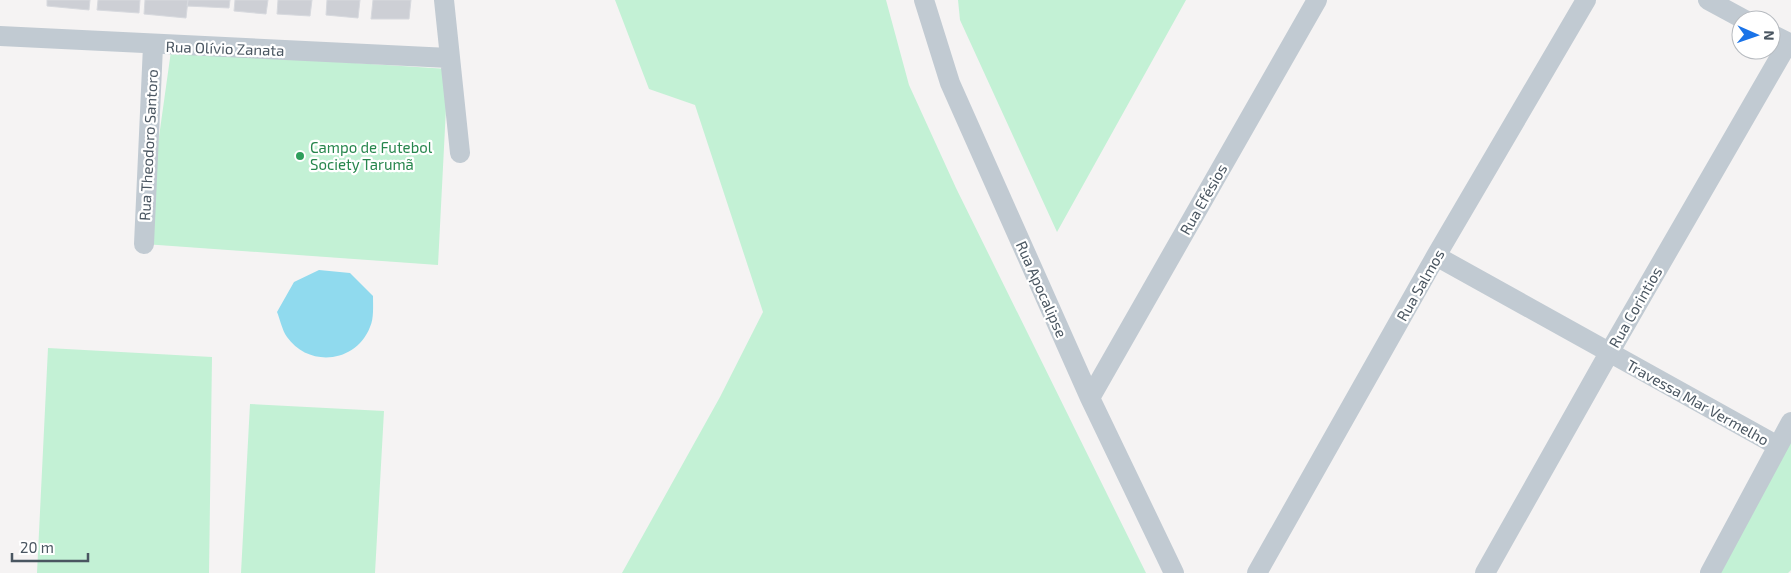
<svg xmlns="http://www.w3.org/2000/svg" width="1791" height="573" font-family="'Exo 2',sans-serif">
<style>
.green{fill:#c3f1d5}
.water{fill:#90daee}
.building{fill:#cdcfd5;stroke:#d7d9de}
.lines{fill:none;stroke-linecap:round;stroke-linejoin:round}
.street{stroke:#c1cad2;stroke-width:20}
.leisure-dot{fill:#2e9e5b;stroke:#fff;stroke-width:2}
.labels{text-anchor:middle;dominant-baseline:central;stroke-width:4.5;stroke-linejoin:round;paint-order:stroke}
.street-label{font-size:15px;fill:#4a5661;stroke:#fff}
.leisure-label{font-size:15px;fill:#27864d;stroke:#fff;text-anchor:start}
</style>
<rect width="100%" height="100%" fill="#f5f3f3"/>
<path class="green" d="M615 0H886L909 85 956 188 1146 573H622L720 397 763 312 695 105 649 89Z
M958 0H1186L1057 232 960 20Z
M171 51 448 69 438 265 144 244Z
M48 348 212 357 209 573H37Z
M250 404 384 411 375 573H241Z
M1791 439V570L1788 573H1716Z"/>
<path class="water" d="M319 270 350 273 373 296C373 306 374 319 370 327 356 363 309 368 287 337 282 330 280 319 277 312L294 282Z"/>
<path class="building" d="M47 0H90L89 10 47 6Z
M98 0H140L139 13 97 10Z
M145 0H188L186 18 144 14Z
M188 0H230L229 8 187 6Z
M235 0H268L266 14 234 11Z
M278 0H312L310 16 277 14Z
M327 0H360L358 18 326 15Z
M373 0H411L409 19H371Z"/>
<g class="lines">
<path class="street" d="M444 0 460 153
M924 0 950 83 1090 398 1174 573
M1708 0 1745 20
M1771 34 1791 44
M0 36 449 58
M144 244 153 46
M1436 256 1778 446
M1090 398 1317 0
M1257 573 1436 256 1586 0
M1485 573 1609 353 1788 43
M1710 573 1791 422"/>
</g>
<circle class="leisure-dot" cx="300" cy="156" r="5"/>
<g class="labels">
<g class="street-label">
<text transform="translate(225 48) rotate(2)">Rua Olívio Zanata</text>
<text transform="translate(148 145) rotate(-87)">Rua Theodoro Santoro</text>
<text transform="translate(1203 199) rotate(-60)">Rua Efésios</text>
<text transform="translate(1420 285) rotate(-60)">Rua Salmos</text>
<text transform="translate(1042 289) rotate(66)">Rua Apocalipse</text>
<text transform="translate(1635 307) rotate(-60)">Rua Corintios</text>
<text transform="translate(1698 402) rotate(29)">Travessa Mar Vermelho</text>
</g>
<g class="leisure-label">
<text x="310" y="147">Campo de Futebol<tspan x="310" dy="17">Society Tarumã</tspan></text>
</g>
</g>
<g transform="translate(1756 35) rotate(92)"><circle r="24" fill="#ffffff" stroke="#b7bbc0"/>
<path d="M0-4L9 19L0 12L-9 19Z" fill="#1a73e8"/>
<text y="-8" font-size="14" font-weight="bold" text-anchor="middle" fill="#4a5661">N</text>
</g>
<path d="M12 553v8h76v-8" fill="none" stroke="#4a5661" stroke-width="2.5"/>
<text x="20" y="553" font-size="15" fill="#4a5661" stroke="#ffffff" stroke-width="4" paint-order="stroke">20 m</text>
</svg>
